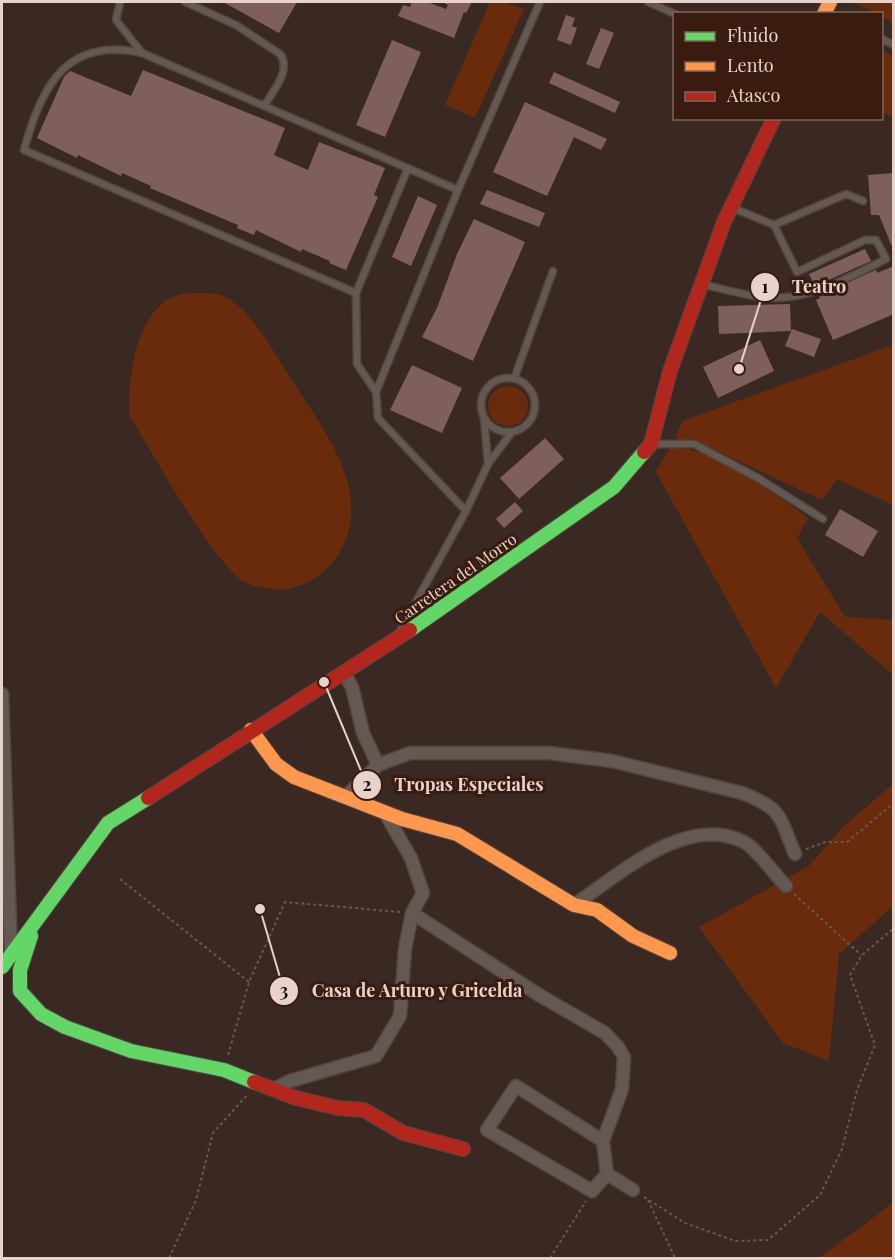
<svg xmlns="http://www.w3.org/2000/svg" width="895" height="1260" font-family="'Playfair Display',serif">
<style>
.green{fill:#6a2b0c}
.building{fill:#7f5f5c}
.lines{fill:none;stroke-linecap:round;stroke-linejoin:round}
.lane-casing{stroke:#54453f;stroke-width:9}
.street-casing{stroke:#54453f;stroke-width:15}
.fast-casing{stroke:#54453f;stroke-width:16}
.slow-casing{stroke:#54453f;stroke-width:16}
.jam-casing{stroke:#54453f;stroke-width:16}
.path{stroke:#645953;stroke-width:2;stroke-dasharray:3 3;stroke-linecap:butt}
.lane{stroke:#645853;stroke-width:6}
.street{stroke:#645853;stroke-width:12}
.fast{stroke:#63d668;stroke-width:14}
.slow{stroke:#ff974d;stroke-width:14}
.jam{stroke:#b3261e;stroke-width:14}
.labels{text-anchor:middle;dominant-baseline:central;stroke-width:6;stroke-linejoin:round;paint-order:stroke}
.street-label{font-size:16px;fill:#e7d3cb;stroke:#391c0f}
.leader{fill:none;stroke:#e7d3cb;stroke-width:2}
.callout-dot{fill:#e7d3cb;stroke:#391c0f;stroke-width:2}
.mark-label{font-size:18px;text-anchor:middle;font-weight:bold;fill:#111}
.callout-label{font-size:18px;text-anchor:middle;font-weight:bold;fill:#e7d3cb;stroke:#391c0f;stroke-width:6;stroke-linejoin:round;paint-order:stroke}
</style>
<rect width="100%" height="100%" fill="#3a2923"/>
<path class="green" d="M490 2H504L524 9 475 118 445 105Z
M852 2H893V22L882 16V14L876 13Z
M882 51 893 56V116L882 113Z
M187 293C198 293 213 292 223 296 250 307 274 353 289 376 320 425 373 488 342 548 330 570 315 582 291 588 276 592 246 587 235 575 196 534 161 466 130 417 127 381 135 324 165 301 171 297 181 295 187 293Z
M890 346 894 354 893 505 837 479 822 500 704 445 678 440 676 436 682 421Z
M488 406a20 20 0 1 1 40 0a20 20 0 1 1-40 0Z
M671 446C719 450 770 491 808 518L797 538 845 617 893 620V675L820 612 776 688 656 472Z
M893 784V906L839 954 829 1061 783 1043 699 927 809 866 842 828Z
M893 1203V1258H819Z"/>
<path class="building" d="M223 2H297L279 33Z
M412 2H427L446 9 448 5 442 2H472L466 13 464 12 454 38 398 16 403 5 410 7Z
M566 15 575 18 572 26 577 28 571 45 557 40Z
M601 28 614 33 599 69 586 64Z
M392 40 421 52 385 137 356 125Z
M143 70 285 128 274 155 308 170 319 142 385 168 374 195 378 197 346 270 329 263 330 261 302 249 301 252 256 230 254 235 237 228 238 225 150 188 151 186 122 173 121 176 78 155 77 158 37 138 64 77 70 71 131 96Z
M554 72 620 102 615 113 549 83Z
M525 102 607 139 601 150 574 137 547 196 493 172Z
M894 173V249H893L879 215H871L868 175Z
M487 190 545 213 539 227 480 204Z
M418 196 437 205 411 266 392 257Z
M474 219 525 242 473 361 422 337 437 308 457 254Z
M865 249 871 261 815 286 809 274Z
M894 266V314L833 340 816 300 820 298 819 295 876 270 877 273Z
M790 304 791 331 719 334 718 306Z
M792 329 821 339 814 357 785 346Z
M760 340 774 371 718 398 703 367Z
M412 365 462 388 442 433 390 410Z
M545 438 564 459 519 499 500 478Z
M515 502 523 511 504 528 496 519Z
M840 509 878 531 863 557 825 535Z"/>
<g class="lines">
<defs>
<path id="lane" d="M120 2 116 20 142 53 458 190
M185 2 236 25 280 54C292 70 273 91 264 106
M648 2 675 14
M882 39 894 45
M142 53C67 36 41 86 24 150L356 293
M733 208 774 225
M702 284C731 291 765 302 795 296 826 291 858 273 886 259L876 240H865L797 272 774 225 846 194 863 201
M481 405a27 27 0 1 1 54 0a27 27 0 1 1-54 0Z
M514 379 553 271
M376 392 357 364 356 293 408 168
M652 444H694L758 478 823 519
M488 464 512 432
M466 511 488 464 484 418
M400 631 466 511 378 418 376 392 458 190 540 2"/>
<path id="street" d="M344 673 352 687 363 733 378 765 346 796
M2 694 11 954
M378 765 410 753H549L612 761 742 793C783 809 779 816 795 854
M574 905C619 875 686 813 744 842 756 848 775 875 786 886
M412 913 539 995 605 1033 618 1047 624 1057 622 1089 603 1141 607 1174 633 1190
M274 1089 290 1081 376 1056 400 1016 405 949 412 913 423 893 411 858 385 813
M603 1141 516 1086 487 1130 592 1191 607 1174"/>
<path id="fast" d="M410 630 614 487 644 452
M31 936 20 970V991L41 1014 65 1027 131 1051 224 1070 254 1082
M2 967 108 823 148 798"/>
<path id="slow" d="M824 14 830 2
M251 730 276 764 294 777 402 819 457 834 574 905 597 910 633 936 670 953"/>
<path id="jam" d="M644 452 651 444 670 371 724 222 774 118
M148 798 410 630
M254 1082 296 1098 338 1108 364 1110 403 1133 463 1149"/>
</defs>
<use href="#lane" class="lane-casing"/>
<use href="#street" class="street-casing"/>
<use href="#fast" class="fast-casing"/>
<use href="#slow" class="slow-casing"/>
<use href="#jam" class="jam-casing"/>
<path class="path" d="M806 849 826 842H847L894 803
M120 879 249 982
M794 894 861 955
M228 1055 249 982 285 902 400 912
M644 1197 685 1223 735 1241 768 1240 820 1195 842 1149 857 1090 875 1045 850 975 862 955 894 928
M648 1200 675 1258
M169 1258 196 1200 213 1133 248 1094
M550 1258 586 1201"/>
<use href="#lane" class="lane"/>
<use href="#street" class="street"/>
<use href="#fast" class="fast"/>
<use href="#slow" class="slow"/>
<use href="#jam" class="jam"/>
</g>
<g class="labels">
<g class="street-label">
<text transform="translate(455 578) rotate(-35)">Carretera del Morro</text>
</g>
</g>
<path class="leader" d="M739 369L765 287M324 682L367 785M260 909L284 991"/>
<g class="callout-dot">
<circle cx="739" cy="369" r="6"/>
<circle cx="324" cy="682" r="6"/>
<circle cx="260" cy="909" r="6"/>
<circle cx="765" cy="287" r="15"/>
<circle cx="367" cy="785" r="15"/>
<circle cx="284" cy="991" r="15"/>
</g>
<g class="mark-label">
<text x="765" y="293">1</text>
<text x="367" y="791">2</text>
<text x="284" y="997">3</text>
</g>
<g class="callout-label">
<text x="819" y="293">Teatro</text>
<text x="469" y="791">Tropas Especiales</text>
<text x="417" y="997">Casa de Arturo y Gricelda</text>
</g>
<rect width="895" height="1260" fill="none" stroke="#e7d3cb" stroke-width="6"/>
<rect x="673" y="12" width="210" height="108" fill="#391c0f" stroke="#7f655a" stroke-width="1.5"/>
<rect x="685" y="32" width="30" height="9" fill="#63d668" stroke="#7f655a" stroke-width="1.5"/>
<text x="727" y="42" font-size="18" fill="#e7d3cb">Fluido</text>
<rect x="685" y="62" width="30" height="9" fill="#ff974d" stroke="#7f655a" stroke-width="1.5"/>
<text x="727" y="72" font-size="18" fill="#e7d3cb">Lento</text>
<rect x="685" y="92" width="30" height="9" fill="#b3261e" stroke="#7f655a" stroke-width="1.5"/>
<text x="727" y="102" font-size="18" fill="#e7d3cb">Atasco</text>
</svg>
